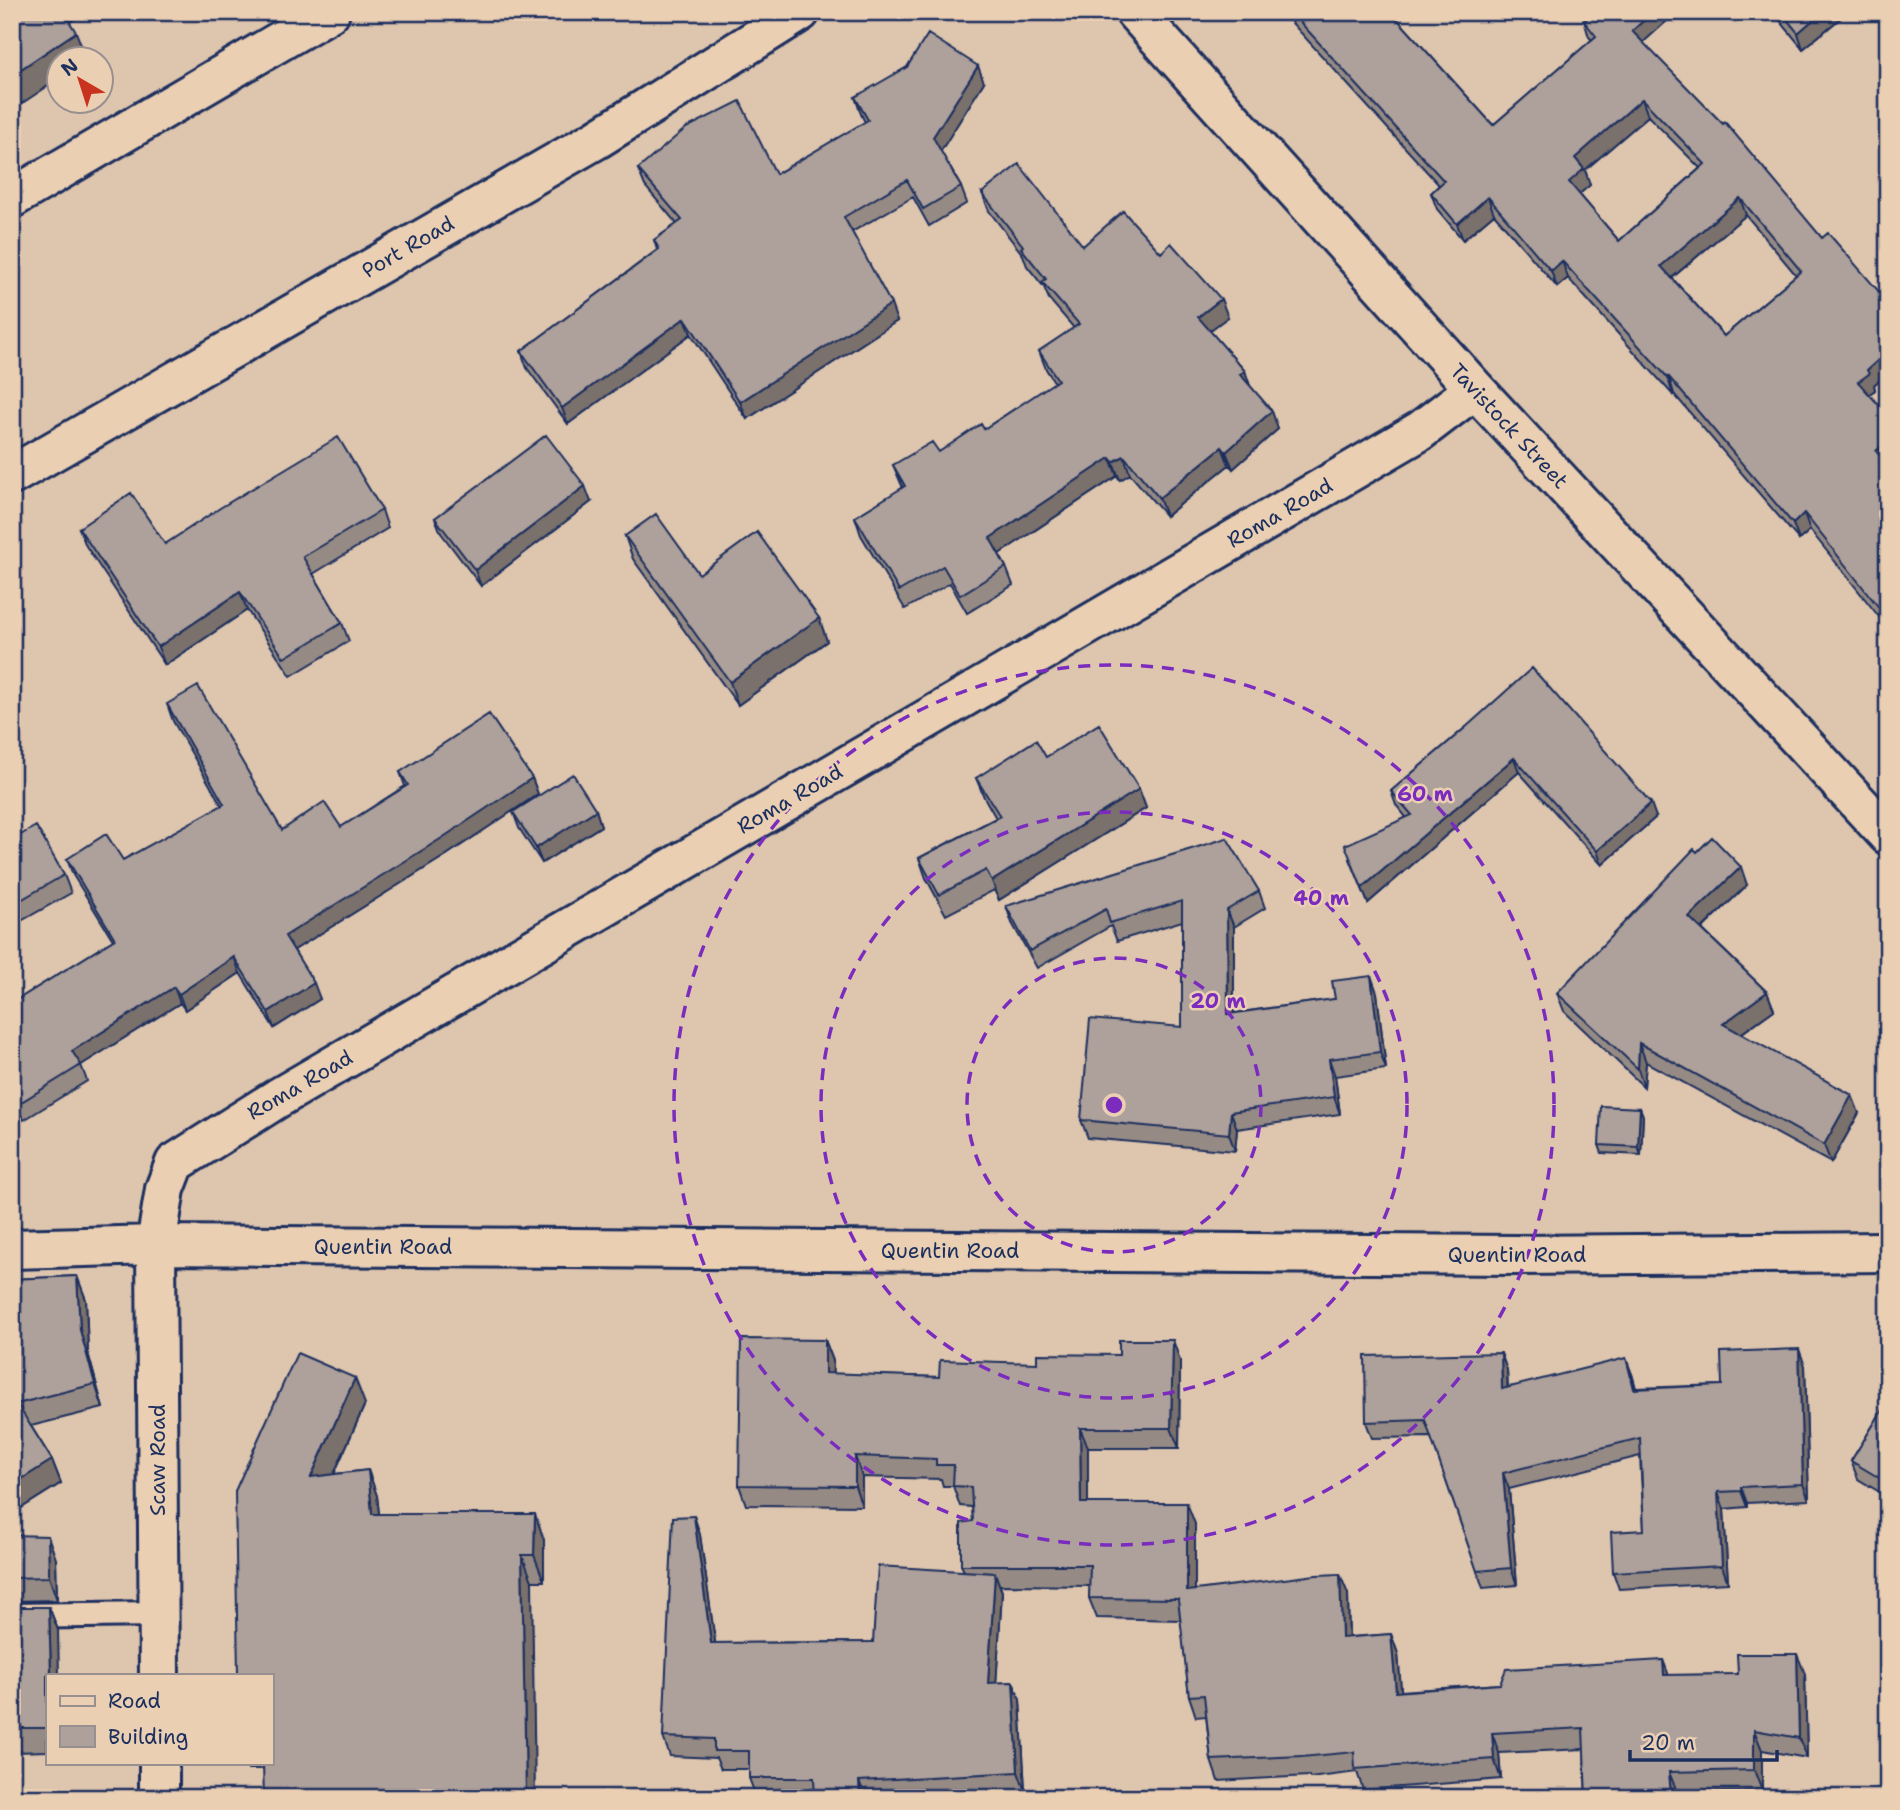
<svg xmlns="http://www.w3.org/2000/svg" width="1900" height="1810" viewBox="0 0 1900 1810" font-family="'Shantell Sans',sans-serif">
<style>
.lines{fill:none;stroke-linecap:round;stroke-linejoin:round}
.service-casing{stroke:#1b2f5e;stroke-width:30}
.minor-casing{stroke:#1b2f5e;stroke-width:44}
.service{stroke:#ebcfb2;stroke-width:24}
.minor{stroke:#ebcfb2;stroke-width:38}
.wall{fill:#968a84;stroke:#1b2f5e;stroke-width:2;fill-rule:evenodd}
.shaded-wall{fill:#7a706c;stroke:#1b2f5e;stroke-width:2}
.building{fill:#aea09a;stroke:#1b2f5e;stroke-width:2;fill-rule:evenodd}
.ring{fill:none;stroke:#7b2cbf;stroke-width:3.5;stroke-dasharray:12 9}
.labels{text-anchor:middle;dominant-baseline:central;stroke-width:5;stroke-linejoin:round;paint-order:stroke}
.street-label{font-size:21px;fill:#1b2f5e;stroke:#ebcfb2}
.centre{fill:#7b2cbf;stroke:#ebcfb2;stroke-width:3.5}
.ring-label{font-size:21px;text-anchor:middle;font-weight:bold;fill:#7b2cbf;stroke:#ebcfb2;stroke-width:5;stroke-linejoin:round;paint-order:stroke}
</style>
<rect width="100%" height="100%" fill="#dec5ad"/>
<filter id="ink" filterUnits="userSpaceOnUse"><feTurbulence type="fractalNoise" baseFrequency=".0143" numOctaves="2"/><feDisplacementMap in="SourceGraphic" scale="14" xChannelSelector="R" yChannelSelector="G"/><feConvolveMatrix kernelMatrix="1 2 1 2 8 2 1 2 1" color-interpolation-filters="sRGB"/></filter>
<g filter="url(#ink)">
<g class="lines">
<g class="service-casing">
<path id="service" d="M12,1616l146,-2"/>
</g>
<g class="minor-casing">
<path id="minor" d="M1135,12l340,377 413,446
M12,198l318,-186
M12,475l585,-336 203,-127
M12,1249l144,-4 1361,10 371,-3
M159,1675l-3,-430 9,-56 10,-26 103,-65 1142,-667 55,-42
M159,1763v35"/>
</g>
<use href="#service" class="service"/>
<use href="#minor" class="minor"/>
</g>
<path class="wall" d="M1282,12h109l102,113 99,-85 -3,-3 -5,-16 59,22 80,81 151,261 1,5 -6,4 17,70 2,2v162l-78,-98 -11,10 -125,-146 -1,1 -105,-117 -11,9 -63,-73 -31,26 -26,-31 -6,-16 8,-8zM1648,116l52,52 -81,73 -40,-47 11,-9 -5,-15zM1746,215l50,60 -72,61 -52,-58z
M1773,12h75l-45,37z
M984,82l-44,69 21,36 6,16 -38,23 -16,-29 -61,35 45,89 -150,98 -56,-85 -123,90 -41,-56 -6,-17 136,-101 -3,-10 23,-16 -32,-38 -7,-17 138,5 89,-52 -4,-8 -6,-17z
M982,193l101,53 78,7 67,64 -19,13 36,41 5,15 28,43 -45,40 -4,-4 -63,51 -36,-42 -10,6 -3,-4 -118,78 7,13 7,18 -46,28 -17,-30 -45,26 -44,-74 -6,-18 48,-29 -10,-23 46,-13 45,-23 71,-46 -9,-14 -7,-18 35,-23 -25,-29 -5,-12 -17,-21 -4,-11 -34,-44z
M591,502l-110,84 -40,-53 -6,-15z
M382,510l6,18 -75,46 29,49 7,18 -58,35 -44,-66 -82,55 -79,-119 -7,-18 86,16z
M625,536l74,38 120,44 8,23 -89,64 -105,-146z
M167,704l115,126 59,-3 64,-41 -5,-14 132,6 6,16 -90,60 -154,96 26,49 -46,29 -34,-55 -55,37 -5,-7 -99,62 6,16 -63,39 -12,-19v-98l101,-63 -40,-65 -6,-16 56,1 99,-54 -49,-85z
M1465,728l191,89 -54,48 -83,-93 -151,131 -18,-44 56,-42 -10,-12 -5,-14z
M1046,757l93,32 7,19 -147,92 -5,-10 -48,25 -20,-37 -7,-20 77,-40 -12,-21 -8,-19z
M596,810l5,16 -59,37 -23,-35 -6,-16z
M12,840l52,35 7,18 -59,33z
M1697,852l50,33 -45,44 65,63 7,18 -33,24 118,79 -28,50 -185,-101 -2,25 -80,-76 -7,-18z
M1259,891l6,17 -31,19v86l101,-14 36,-23 6,17 9,76 -51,7 5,38 -103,15 -2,22 -147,-13 -7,-18 101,-93v-106l-65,20 -6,-15 -74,42 -25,-45 -6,-17z
M1640,1108l3,8 -2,39 -39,-2 -3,-8z
M77,1276l9,24 2,53 15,55 -72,18 21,34 9,23 -49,31v-235z
M825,1340l8,21 -1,13 107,3 98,-14 143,-2 -1,87h-91v55l107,21v66l153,4 1,43 42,-3 7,20 3,37 99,-7 163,-24 5,15 137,-1 2,84 -45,-8v41l-85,1v6h-91l-2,-49 -85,4 2,26 -138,11 -6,-18 -47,6 -1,-2 -91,5 -7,-21 -5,-44 -10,1 -7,-21 -8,-76 -84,-2 -8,-20 1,-12 -90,-1 2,7 -6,91 17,-1 7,18 5,91 -132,7h-78v-2l-59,1 -7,-19v-9h-28l-5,-11 -46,-2 -7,-19 31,-221 6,19 15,108 158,-1 91,-71 -3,-6 12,-44 -1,-14 -12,-1 -7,-20h-10l-2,-7 -79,-2v29l-116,-1 -7,-20z
M1805,1366l4,134 -62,3v4l-23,2 4,74 -109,6 -6,-17 31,-42 -4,-74 -131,33 8,96 -34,3 -52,-151 -59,1 -6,-16 141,-52 1,17 124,-13 4,14 86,-3z
M1888,1401v96l-30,-18 -7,-18z
M365,1404l-31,70 34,-4 9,26 2,18 165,26v41h-12l-269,188h-15l-2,-6h25l-33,-88z
M12,1535l44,24 1,41 -45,1z
M12,1607h37l9,23 -11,45v76l-32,1 2,46h-5z"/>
<path class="shaded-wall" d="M59,12h26l-21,14z
M1653,12h24l-39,35 -6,-16z
M1822,12h26l-45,37 -5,-16z
M76,32l11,28h-27v18l-48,32v-35z
M978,66l6,16 -45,72 -6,-17z
M1642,99l6,17 -63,54 5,15 -15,13 -6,-16 6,-24z
M1488,197l6,17 -31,26 -6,-16z
M1740,198l6,17 -79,67 -6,-16z
M1562,261l6,17 -11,9 -6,-16z
M1221,299l7,18 -24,18 -6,-18z
M891,304l6,17 -150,98 -7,-17z
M685,318l6,16 -123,90 -6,-16z
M1888,351v22l-14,12 1,5 -11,8 -6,-16 9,-12z
M1245,371l6,18 -11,-15z
M1669,377l5,17 -1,1 -5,-17z
M1272,411l6,18 -45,40 -7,-17z
M1888,440v22l-6,5 -6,-16z
M1222,447l7,18 -63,51 -7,-18z
M1124,456l6,18 -10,6 -7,-18z
M1110,458l7,18 -121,80 -6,-18z
M585,486l6,16 -110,84 -6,-16z
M1804,513l6,17 -11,10 -6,-16z
M240,592l7,18 -82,55 -7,-18z
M819,618l8,23 -89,64 -8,-23z
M1514,758l5,14 -151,131 -6,-15z
M532,778l6,16 -90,60 -157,98 -6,-16z
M1139,789l7,19 -147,92 -7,-19z
M1651,803l5,14 -54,48 -5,-14z
M596,810l5,16 -59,37 -6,-15z
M1741,867l6,18 -52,50 -6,-18z
M1227,910l7,17v104l-6,-17z
M234,957l6,16 -55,37 -6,-16z
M1371,976l6,17 9,76 -6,-17z
M314,983l6,16 -46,29 -6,-16z
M174,987l6,16 -102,64 -6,-16z
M1767,992l7,18 -45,32 -6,-18z
M1639,1043l7,19 -2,25 -6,-18z
M1329,1059l6,17 5,38 -6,-17z
M1852,1095l7,18 -28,50 -7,-18z
M1640,1108l3,8 -2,39 -3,-8z
M1231,1112l6,17 -2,22 -6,-17z
M77,1276l9,24 2,53 15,55 -8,-24 -15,-54z
M825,1340l8,21 -1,33 -7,-21z
M1173,1340l7,21 -1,87 -8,-20z
M1799,1349l6,17 4,134 -6,-16z
M1501,1353l6,17 1,35 -6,-16z
M1626,1358l6,16 8,31 -6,-16z
M355,1378l10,26 -44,99 -10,-26z
M1080,1428l8,20v76l-7,-21z
M855,1456l7,21v29l-7,-20z
M52,1460l9,23 -49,31v-29z
M368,1470l9,26 5,44 -10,-26z
M1503,1473l6,16 8,96 -6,-17z
M1741,1487l6,16v4l-6,-16z
M1718,1492l6,17 4,74 -6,-17z
M1187,1503l8,21v88l-8,-21z
M535,1514l9,26v41l-10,-26z
M694,1516l6,19 18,127 -7,-19z
M48,1536l8,23 1,41 -8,-23z
M522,1555l10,26 3,217h-9z
M995,1573l7,19 -7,110 -7,-19z
M1340,1574l8,20 1,64 -7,-20z
M49,1607l9,23 1,45h-8z
M1391,1634l7,20 5,58 -7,-20z
M1797,1654l8,20 2,84 -8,-20z
M1663,1660l8,21 -7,-6z
M1013,1682l7,18 5,91 -7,-19z
M1754,1730l8,20v41l-8,-21z
M1492,1733l7,20 2,26 -7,-20z
M12,1743l3,9 2,46h-5z
M1669,1772l8,20v6h-6v-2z
M859,1781l7,17h-6z"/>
<path class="building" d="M12,12h51l13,20 -64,43z
M1291,12h100l102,113 103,-89 -12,-15 9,-9h60l-21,19 91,93 2,-2 97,116 6,-5 60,69v49l-21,19 2,4 -11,8 30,33v25l-12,11 12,15v153l-84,-106 -11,11 -124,-147 -1,1 -106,-117 -11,10 -63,-74 -31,27 -26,-31 13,-12zM1642,99l63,65 -86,77 -50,-59 15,-13 -9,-11zM1740,198l61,73 -77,65 -63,-70z
M1781,12h41l-24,21z
M928,34l50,32 -45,71 28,50 -38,22 -16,-29 -63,37 47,87 -151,98 -55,-84 -123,90 -41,-57 138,-102 -5,-9 28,-20 -44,-51 48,-41 54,-27 36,73 92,-54 -13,-23 52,-30z
M1019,164l64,82 40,-35 38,42 10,-10 50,56 -23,18 47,54 -5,3 32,37 -46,41 -4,-5 -63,51 -35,-42 -11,6 -3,-4 -120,80 16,29 -46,28 -17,-29 -44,25 -44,-74 50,-31 -12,-21 39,-23 7,10 42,-28 3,5 74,-49 -19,-29 40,-27 -37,-42 4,-3 -25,-31 2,-2 -41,-53z
M546,435l39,51 -110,84 -40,-52z
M338,437l44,73 -79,47 39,66 -58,35 -44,-66 -82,55 -79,-119 52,-35 34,51 55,-36z
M656,514l43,60 58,-42 62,86 -89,64 -105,-146z
M1532,668l119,135 -54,48 -83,-93 -152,130 -17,-43 67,-30 -21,-24 74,-63z
M198,686l84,144 42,-28 17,25 67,-42 -8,-13 89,-58 43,64 -90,60 -157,98 29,47 -46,29 -34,-55 -55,37 -5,-7 -102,64 9,14 -63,39 -6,-10v-91l103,-64 -48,-80 39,-25 17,26 101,-56 -57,-100z
M1099,724l40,65 -147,92 -6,-11 -47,25 -20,-37 81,-42 -24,-38 60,-38 10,17z
M573,774l23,36 -60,38 -23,-36z
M36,826l28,49 -52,30v-65z
M1712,837l29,30 -52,50 78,75 -44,32 129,71 -28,50 -185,-102 -1,26 -81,-76 137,-144 3,3z
M1227,838l32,53 -32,19 1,104 107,-15 -3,-18 39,-5 9,76 -51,7 5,38 -103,15 -2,22 -148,-14 9,-101 92,8v-126l-72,22 -4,-14 -76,42 -24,-45z
M1601,1106l39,2 -2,39 -39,-2z
M77,1276l3,54 15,54 -78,20 35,56 -40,25v-206z
M741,1339l84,1v33l114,4 1,-17 97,3v-9l82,1v-15h54l-2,88h-91l1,75h106v88l129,-16 24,-1 2,64 49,-4 5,58 104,-8 6,-15 157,-9 1,15 74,-1 -1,-20h60l2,84 -45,-8v40l-85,2 2,24 -27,2h-58l-3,-70 -91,5 2,26 -139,10 -1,-17 -52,5v-1l-91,4 -7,-65 -15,1 -11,-97 -89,-1 1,-33h-129v-42l12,-2 -2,-34 -18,-1 1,-21h-18v-6l-81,-3v30l-116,-1z
M1799,1349l4,135 -62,3v4l-23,1 4,74 -109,6 -2,-40 33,-2 -4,-92 -137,35 8,95 -34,3 -52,-151 -59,2 -1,-66 136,-3 1,36 124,-31 8,31 88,-4 -1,-33z
M297,1353l58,25 -44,99 57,-7 4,44h163l-1,41h-12l4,243h-262l-1,-35h8v-88h-33l-3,-184z
M1888,1401v82l-37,-22z
M694,1516l17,127 162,-1 5,-76 117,7 -7,110 25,-1 5,90 -159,9 1,17h-45l-1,-20h-65v-27h-35v-12l-51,-2 10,-220z
M12,1535l36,1 1,41 -37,1z
M12,1607h37l2,68h-4v53h-35z"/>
</g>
<g class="ring">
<circle cx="1114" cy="1105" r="147"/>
<circle cx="1114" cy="1105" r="293"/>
<circle cx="1114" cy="1105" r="440"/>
</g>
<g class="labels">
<g class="street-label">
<text transform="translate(408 247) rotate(-30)">Port Road</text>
<text transform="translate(1509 426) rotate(47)">Tavistock Street</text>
<text transform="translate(1280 513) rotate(-30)">Roma Road</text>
<text transform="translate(790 799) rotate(-30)">Roma Road</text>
<text transform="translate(300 1085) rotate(-30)">Roma Road</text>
<text x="383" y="1247">Quentin Road</text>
<text x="950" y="1251">Quentin Road</text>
<text x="1517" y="1255">Quentin Road</text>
<text transform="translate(158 1460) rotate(-90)">Scaw Road</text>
</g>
</g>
<circle cx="1114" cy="1105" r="10" class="centre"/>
<g class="ring-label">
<text x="1425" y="801">60 m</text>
<text x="1321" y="905">40 m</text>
<text x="1218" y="1008">20 m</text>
</g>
<rect width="1900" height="1810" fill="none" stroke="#ebcfb2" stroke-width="42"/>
<rect x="21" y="21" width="1858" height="1768" fill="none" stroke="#1b2f5e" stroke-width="2.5" filter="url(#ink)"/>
<rect x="46" y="1674" width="228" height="91" fill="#ebcfb2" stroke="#988f90" stroke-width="2"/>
<rect x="60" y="1696" width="35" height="10" fill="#ebcfb2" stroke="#988f90" stroke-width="2"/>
<text x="108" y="1708" font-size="21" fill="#1b2f5e">Road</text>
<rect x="60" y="1726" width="35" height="21" fill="#aea09a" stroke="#988f90" stroke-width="2"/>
<text x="108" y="1744" font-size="21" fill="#1b2f5e">Building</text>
<g transform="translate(80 80) rotate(321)"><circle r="33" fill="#ebcfb2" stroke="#988f90" stroke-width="2"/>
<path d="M0-5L12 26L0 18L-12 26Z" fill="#c8321e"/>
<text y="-10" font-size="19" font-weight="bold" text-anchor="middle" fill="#1b2f5e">N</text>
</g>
<path d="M1630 1750v10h147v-10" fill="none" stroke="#1b2f5e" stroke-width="3.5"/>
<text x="1641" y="1750" font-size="21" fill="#1b2f5e" stroke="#ebcfb2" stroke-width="5" paint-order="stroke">20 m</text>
</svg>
